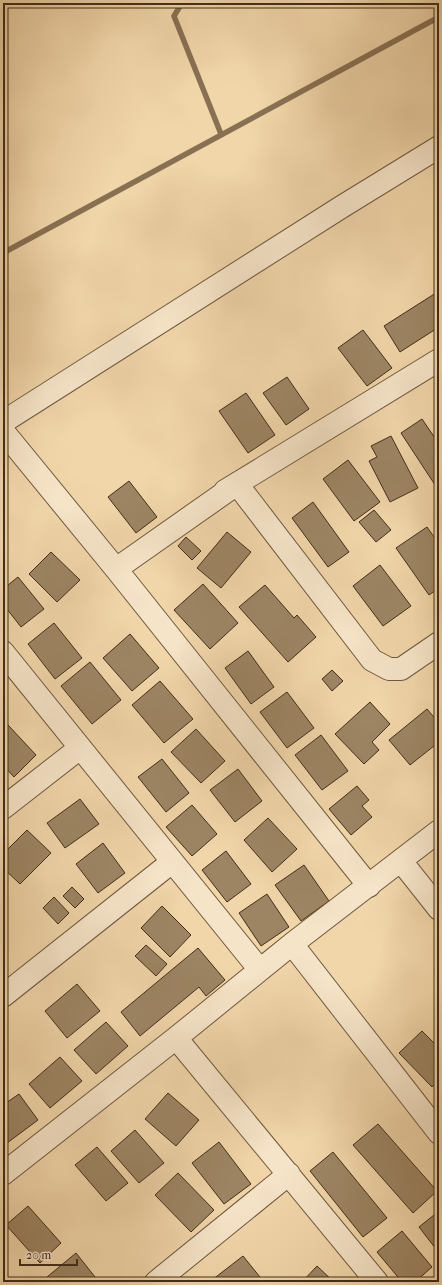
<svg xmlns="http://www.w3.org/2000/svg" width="442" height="1285" viewBox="0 0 442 1285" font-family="'IM FELL French Canon',serif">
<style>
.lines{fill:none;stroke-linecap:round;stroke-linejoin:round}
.stream{stroke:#887153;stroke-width:5.5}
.building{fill:#9d8564;stroke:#422e19}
.minor-casing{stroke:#6e583d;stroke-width:24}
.minor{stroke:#f6e4c8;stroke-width:22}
</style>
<rect width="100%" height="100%" fill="#f1d6aa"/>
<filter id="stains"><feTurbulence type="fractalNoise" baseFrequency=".005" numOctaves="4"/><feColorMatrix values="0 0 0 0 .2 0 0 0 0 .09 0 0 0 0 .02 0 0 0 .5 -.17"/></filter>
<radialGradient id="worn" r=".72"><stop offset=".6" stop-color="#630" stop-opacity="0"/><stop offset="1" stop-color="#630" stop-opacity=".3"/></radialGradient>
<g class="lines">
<path class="stream" d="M182,3l-8,13 47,118
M3,253l436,-236"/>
</g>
<path class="building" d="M439,291v36l-39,25 -16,-26z
M363,330l29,38 -25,18 -29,-38z
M287,377l22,32 -23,16 -23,-32z
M246,393l29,42 -27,18 -29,-42z
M422,419l17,25v47l-38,-58z
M391,436l27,52 -28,14 -21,-41 8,-4 -6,-11z
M348,460l32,42 -26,19 -31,-42z
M129,481l28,36 -21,16 -28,-36z
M313,502l36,50 -21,15 -36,-49z
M374,510l17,20 -15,12 -17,-20z
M427,527l12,17v44l-10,7 -33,-47z
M227,532l24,20 -30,36 -24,-20z
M186,537l15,14 -9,9 -14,-14z
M51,552l29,28 -23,22 -28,-28z
M380,565l31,41 -28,20 -30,-40z
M18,577l26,32 -23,18 -18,-23v-15z
M203,584l35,39 -28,26 -36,-39z
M265,585l29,33 3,-3 19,22 -28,25 -49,-55z
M54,623l28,35 -27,21 -27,-35z
M130,634l29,34 -27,23 -29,-33z
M248,651l26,36 -23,17 -26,-36z
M90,662l31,38 -29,24 -31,-38z
M332,670l11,11 -11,10 -10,-12z
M160,681l33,38 -29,24 -32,-38z
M287,692l27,36 -27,20 -27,-36z
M370,702l20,22 -18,18 7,8 -15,14 -29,-30z
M427,709l12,14v19l-29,23 -21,-25z
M8,725l28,30 -22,22 -11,-12v-35z
M196,729l29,32 -24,22 -30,-31z
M321,735l27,36 -26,19 -27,-35z
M162,759l27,34 -23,19 -28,-35z
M238,769l24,32 -27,21 -25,-32z
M357,786l12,14 -7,6 10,11 -21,18 -22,-26z
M80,799l19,25 -34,24 -18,-25z
M192,805l25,29 -25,22 -26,-29z
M268,818l29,31 -25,23 -28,-32z
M27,830l24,23 -31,31 -17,-16v-14z
M103,843l22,30 -27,20 -22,-29z
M226,851l25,33 -24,18 -25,-32z
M304,865l25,36 -28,20 -26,-36z
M72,887l12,12 -9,9 -12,-12z
M267,894l22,33 -28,19 -22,-33z
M54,897l15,16 -11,11 -15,-16z
M162,906l29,29 -21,22 -29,-29z
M146,945l21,19 -11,12 -21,-20z
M198,948l27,32 -19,16 -7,-9 -59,49 -19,-24z
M77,984l23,27 -33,27 -22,-27z
M106,1022l22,24 -32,28 -22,-24z
M422,1031l17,17v32l-7,7 -33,-34z
M60,1057l22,24 -32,27 -21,-24z
M168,1093l31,27 -23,26 -31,-27z
M19,1094l19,26 -35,26v-41z
M378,1124l59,67 -24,22 -60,-68z
M135,1130l29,33 -25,20 -28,-32z
M219,1142l32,42 -27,20 -32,-41z
M97,1147l31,36 -22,18 -31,-36z
M333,1152l54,66 -24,19 -53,-66z
M178,1173l36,37 -23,22 -36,-37z
M28,1206l33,37 -21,20 -34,-38z
M439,1211v42l-20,-26z
M402,1231l30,36 -17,15h-13l-25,-30z
M76,1253l23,29h-58z
M243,1256l21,26h-50l-2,-2z
M317,1266l17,16h-32z"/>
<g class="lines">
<g class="minor-casing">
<path id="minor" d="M3,422l340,-216 96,-59
M3,431l113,138 253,317
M225,491l214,-131
M116,569l121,-85 135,176 17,9h12l38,-26
M3,652l257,318
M3,808l77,-60
M401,861l38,48
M292,944l147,189
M3,996l169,-134
M176,1038l201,244
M3,1174l173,-136 116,-94 147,-113
M156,1282l133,-108"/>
</g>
<use href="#minor" class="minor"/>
</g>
<rect width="442" height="1285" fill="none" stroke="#f1d6aa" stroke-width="16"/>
<rect x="4" y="4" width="434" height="1277" fill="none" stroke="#422e19" stroke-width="2"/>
<rect x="8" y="8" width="426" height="1269" fill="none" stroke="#422e19"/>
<path d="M20 1259v6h57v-6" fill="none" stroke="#422e19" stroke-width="2"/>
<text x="26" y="1259" font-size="12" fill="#422e19" stroke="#f6e4c8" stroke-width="3" paint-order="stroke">20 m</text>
<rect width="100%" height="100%" filter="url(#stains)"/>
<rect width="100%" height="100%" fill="url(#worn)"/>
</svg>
